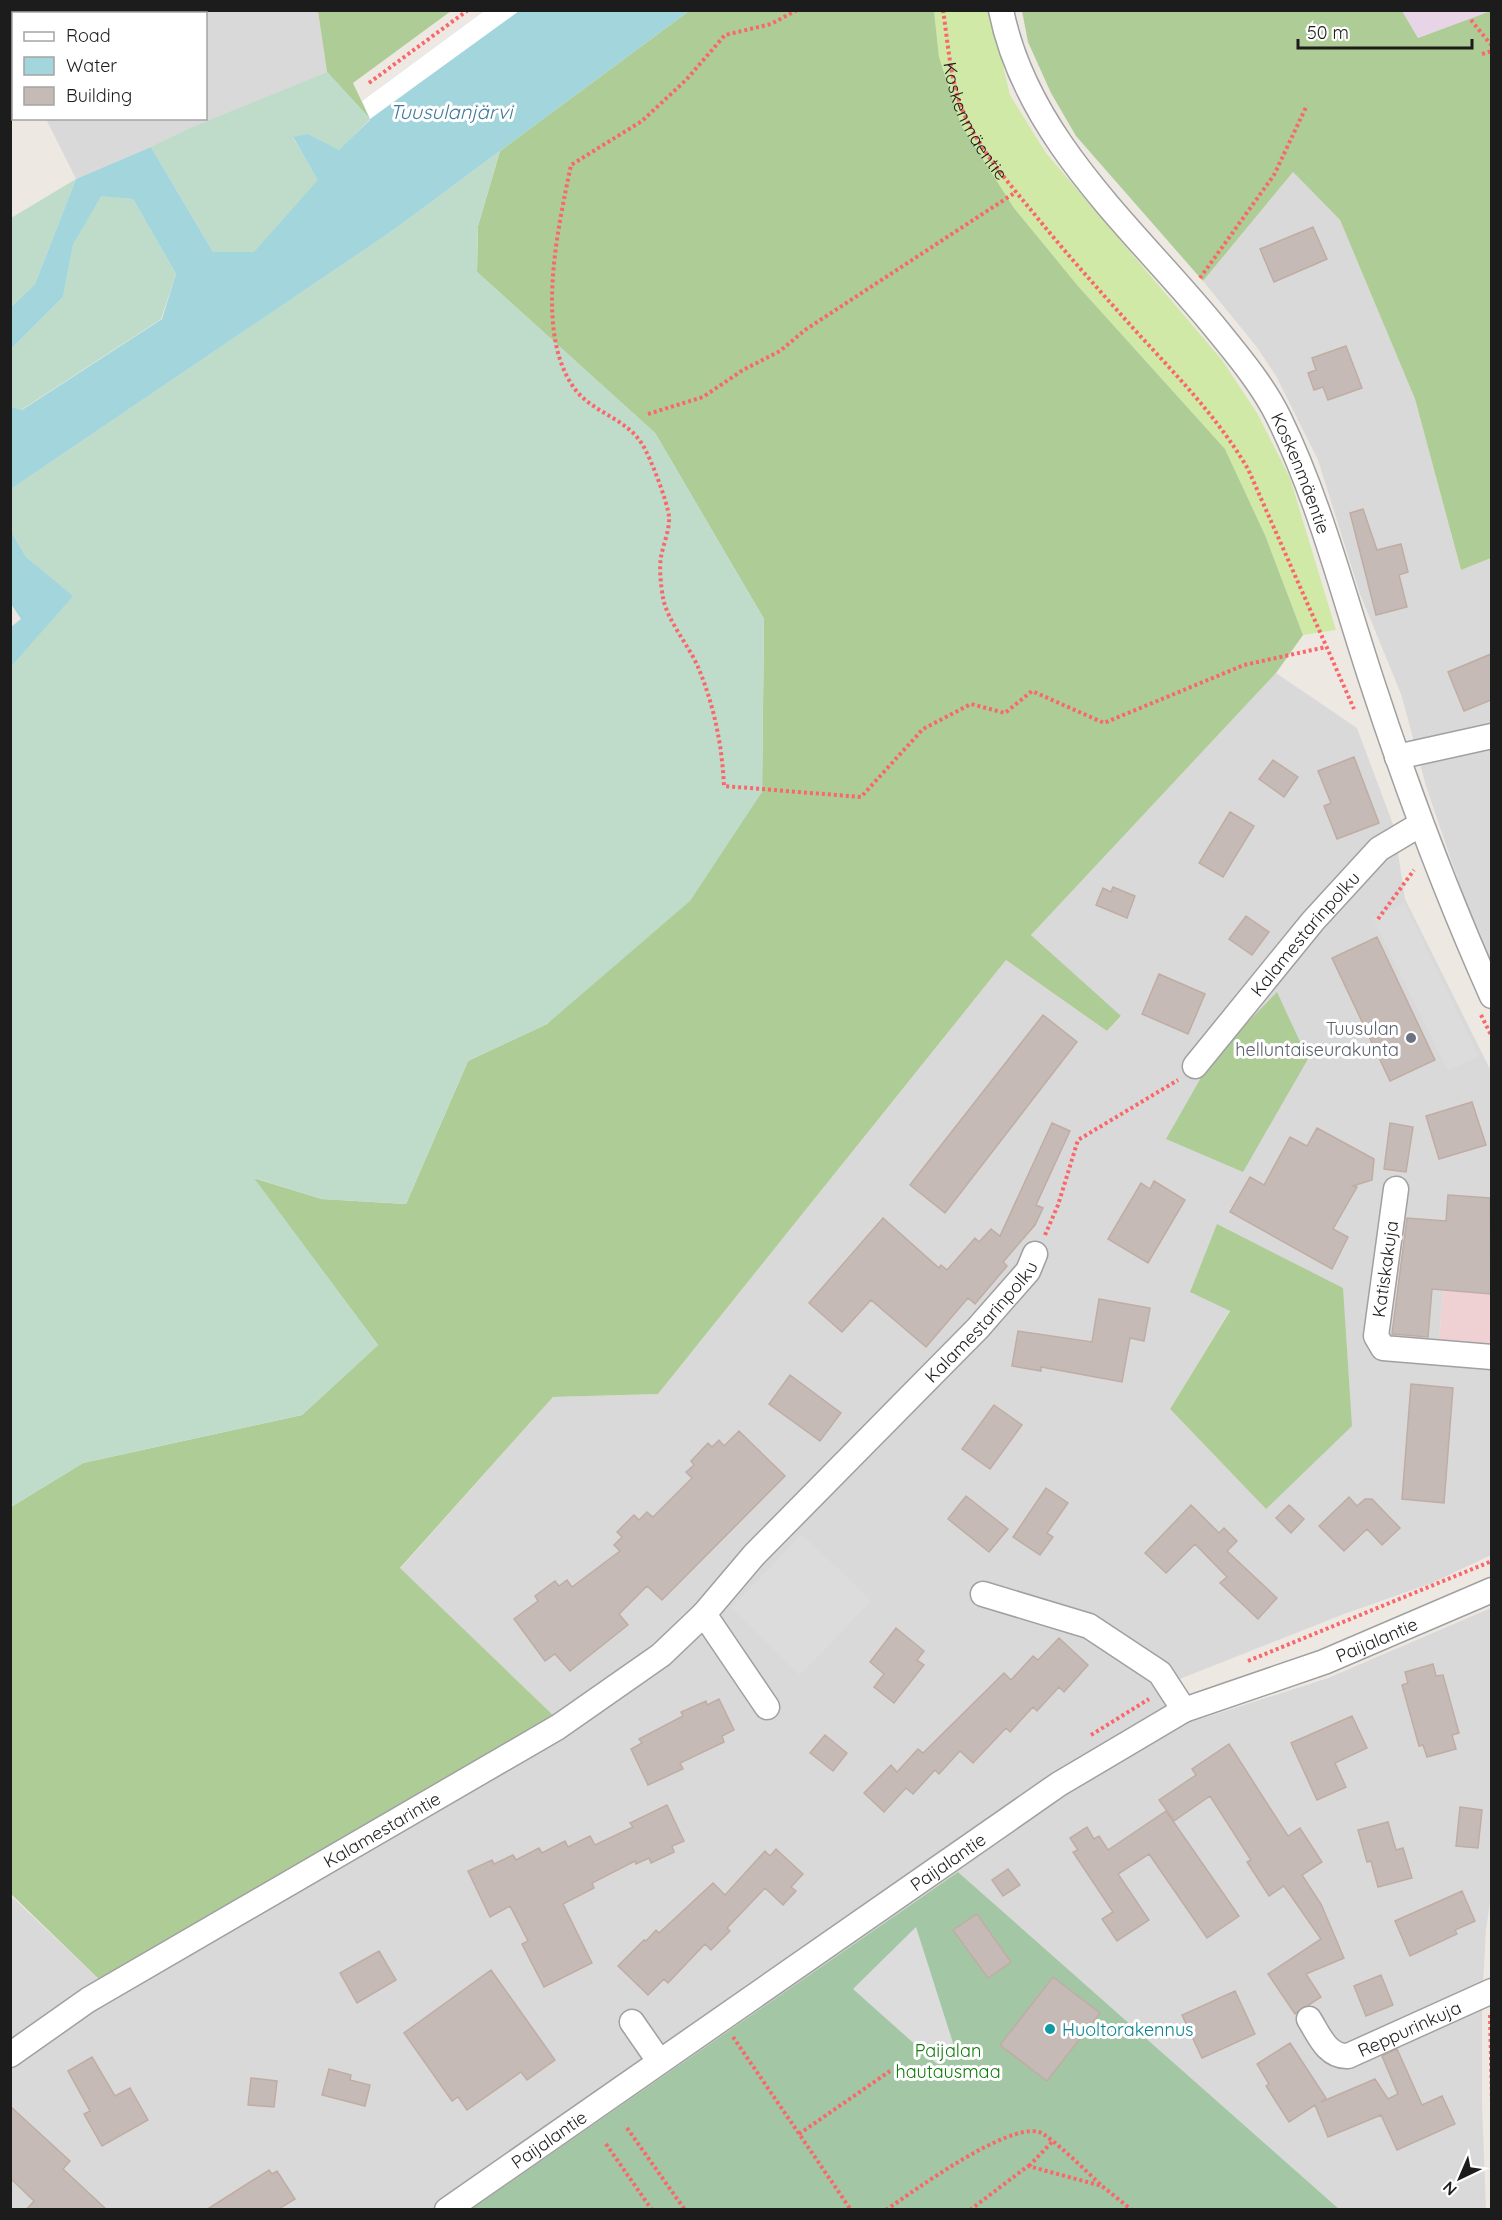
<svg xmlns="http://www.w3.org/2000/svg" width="1502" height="2220" viewBox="0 0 1502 2220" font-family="Quicksand,sans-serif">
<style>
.residential{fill:#dad9d9;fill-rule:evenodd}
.commercial{fill:#efd1d3}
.industrial{fill:#e7d4e6}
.grass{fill:#d0e9a7}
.forest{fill:#aecd96}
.wetland{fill:#bfdccb}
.cemetery{fill:#a3c7a4}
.parking{fill:#dcdcdc}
.water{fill:#a2d6dc}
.pier{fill:#fff}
.building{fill:#c5bab5;stroke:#bfada4;stroke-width:1.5}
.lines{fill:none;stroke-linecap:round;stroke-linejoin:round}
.minor-casing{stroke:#a0a0a0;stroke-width:27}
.path{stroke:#fa676b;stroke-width:4;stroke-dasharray:3 3;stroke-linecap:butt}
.minor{stroke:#fff;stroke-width:24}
.worship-dot{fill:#6b7280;stroke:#fff;stroke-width:2}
.culture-dot{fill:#0f9aa8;stroke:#fff;stroke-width:2}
.labels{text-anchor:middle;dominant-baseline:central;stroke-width:6;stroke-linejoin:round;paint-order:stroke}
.street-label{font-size:18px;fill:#1c1c1c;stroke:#fff}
.worship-label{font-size:18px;fill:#5b616d;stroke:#fff;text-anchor:end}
.culture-label{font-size:18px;fill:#0d838f;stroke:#fff;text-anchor:start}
.park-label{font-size:18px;fill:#107a0b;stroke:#fff}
.water-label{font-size:20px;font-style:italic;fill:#437b9c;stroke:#fff}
</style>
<rect width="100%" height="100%" fill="#eee8e2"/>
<path class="residential" d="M11,11h307l9,61 -251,107 -30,-60 160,-1v-104h-192l-1,39 -2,-6z
M1293,172l47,48 75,179 46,171 30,-12v406l-22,-51 -43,-127 -25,-92 -41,-100 -42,-134 -42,-84 -20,-30 -53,-65z
M1276,673l81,55 37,99 11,72 86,172v184l-45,6 -7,77 52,8v209l-59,28 -88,31 -167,66 14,42 137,-44 163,-70 1,281 -6,41 -4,73v101l4,105h-147l-381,-337 -488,337h-459l-1,-314 96,91 451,-266 -157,-151 153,-172 105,-3 348,-434 101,71 14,-14 -90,-82zM1230,1310l36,199 -96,-100z"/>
<path class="commercial" d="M1491,1255v90l-52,-6 7,-79z"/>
<path class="industrial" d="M1402,11h90l-74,27z"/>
<path class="grass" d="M934,11h56l20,84 36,58 176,207 35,53 33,65 46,152 -33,5 -38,-100 -40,-86 -147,-163 -64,-78 -53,-83 -22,-68z"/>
<path class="forest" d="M318,11h133l-98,72 17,36 -43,-47z
M689,11h245l5,46 22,68 53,83 64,78 147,163 40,86 38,100 -27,38 -245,262 90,81 -14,15 -101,-71 -348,434 -105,3 -153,171 158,152 -452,266 -95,-92v-387l72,-44 219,-48 76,-70 -125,-167 69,21 84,5 62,-143 79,-37 215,-232 2,-173 -109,-186 -178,-161 1,-46 22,-75z
M1022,11h380l16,27 73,-27v547l-30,12 -46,-171 -75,-179 -47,-48 -90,109 -127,-145 -25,-43 -23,-51z
M1277,992l31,67 -65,113 -77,-33 45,-79z
M1217,1224l126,64 9,138 -86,83 -96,-100 60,-98 -40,-19z"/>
<path class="wetland" d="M327,72l43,47 -31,32 -31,-17 -15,4 26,42 -64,72h-42l-62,-105 37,-18z
M500,151l-22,75 -1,46 178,161 109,186 -2,173 -72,109 -143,123 -79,37 -62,143 -84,-5 -68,-21 124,167 -76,70 -219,48 -72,44v-840l61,-71 -46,-39 -15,-26v-42l381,-258z
M76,179l-41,105 -24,23v-89z
M101,195l32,4 43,75 -15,45 -140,91 -10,-3v-58l52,-52 10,-52z"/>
<path class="cemetery" d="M958,1872l381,337 -869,1z"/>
<path class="parking" d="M1404,903l75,153 -31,15 -75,-153z
M802,1534l69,67 -71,74 -69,-67z
M916,1927l38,119 -17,18 -84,-75z"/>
<path class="water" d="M484,11h205l-297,220 -381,258v-82l11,3 140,-91 14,-45 -43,-75 -32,-3 -28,49 -10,52 -52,52v-42l24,-23 41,-105 75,-32 62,105h41l64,-72 -25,-43 15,-3 31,16 31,-30 -8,-19z
M11,531l15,26 47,39 -62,71v-40l10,-8 -10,-15z"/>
<path class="pier" d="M484,11h35l-149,108 -8,-18z"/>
<path class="building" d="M1313,227l14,32 -53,23 -14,-33z
M1346,346l16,42 -34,12 -5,-13 -9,3 -6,-17 8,-3 -4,-12z
M1363,509l14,41 24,-6 7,28 -9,3 8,32 -31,8 -26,-102z
M1491,654v46l-27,11 -16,-39z
M1354,757l25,66 -42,16 -13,-33 7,-3 -13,-32z
M1273,760l25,17 -14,20 -25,-18z
M1230,812l24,14 -31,51 -24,-14z
M1113,887l22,9 -8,22 -31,-13 7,-17 8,4z
M1246,916l23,16 -17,23 -23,-16z
M1377,937l58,123 -45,21 -58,-123z
M1159,974l46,20 -17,40 -46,-20z
M1043,1015l34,27 -132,171 -35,-28z
M1472,1102l14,43 -47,14 -13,-43z
M1052,1123l18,8 -34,74 7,3 -8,17 -32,37 4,4 -32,38 -7,-6 -42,49 -55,-47 -29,32 -33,-29 74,-85 56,50 2,-3 6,5 28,-32 4,4 12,-13 9,7z
M1390,1123l23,4 -7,45 -22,-3z
M1317,1128l57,31 -2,21 -19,6 4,1 -24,42 15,8 -16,32 -102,-57 20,-35 14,8 26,-48 17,9z
M1154,1181l31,19 -37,63 -40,-24 33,-56 9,6z
M1448,1195l42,3 1,96 -59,-5 -4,48 -36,-3 15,-116 39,3z
M1099,1299l51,9 -6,33 -14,-3 -8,44 -81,-15v4l-29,-5 6,-35 74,11z
M790,1375l51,38 -21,28 -51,-37z
M1411,1384l42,4 -9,115 -42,-4z
M994,1405l28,20 -32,44 -28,-20z
M739,1431l46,45 -123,124 -15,-14 -28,28 9,11 -58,46 -15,-17 -10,7 -31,-42 24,-18 -3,-5 20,-15 4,5 8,-6 5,7 48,-36 -6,-6 8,-8 -5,-5 17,-17 5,5 8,-8 6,5 39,-39 -6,-6 8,-7 -3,-4 17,-18 4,4 7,-7 5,6z
M1046,1488l22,15 -21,30 6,4 -13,18 -27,-18z
M966,1496l42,33 -19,23 -41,-33z
M1349,1497l8,9 8,-7h7l28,29 -18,17 -15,-16 -23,22 -25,-25z
M1191,1505l28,28 5,-5 13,13 -10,10 50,47 -19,21 -38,-36 7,-6 -32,-33 -29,29 -21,-20z
M1289,1505l15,14 -13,14 -15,-15z
M896,1628l28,23 -7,9 7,5 -30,38 -20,-16 10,-13 -14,-12z
M1059,1638l29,27 -24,27 -5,-5 -22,24 -4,-4 -23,25 -4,-4 -33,35 -13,-12 -21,23 -4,-4 -22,24 -7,-6 -22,24 -20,-19 27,-28 6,7 21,-23 5,4 81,-80 7,7 22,-24 5,4z
M1433,1664l3,12 7,-1 16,58 -7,2 4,14 -29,8 -4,-12 -4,1 -17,-61 6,-2 -3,-11z
M719,1699l15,31 -12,6 2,6 -44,21 3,6 -35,16 -17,-36 11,-6 -3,-4 44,-23 -2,-4 25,-11 1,4z
M1352,1716l15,32 -32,15 11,24 -29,13 -26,-57z
M825,1735l22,18 -14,18 -23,-18z
M1229,1744l59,92 12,-8 22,34 -20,13 19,29 23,54 -38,16 15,23 -26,17 -27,-40 53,-35 -37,-53 -15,10 -22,-34 4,-2 -41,-64 -36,25 -15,-21 37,-25 -4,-6z
M667,1805l17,36 -12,5 2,6 -23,11 -2,-5 -13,6 -1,-3 -43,22 2,5 -31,16 29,59 -48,24 -22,-43 6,-3 -18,-35 -20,11 -22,-46 24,-11 2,4 19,-9 3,5 23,-12 3,5 23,-12 3,6 22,-11 5,9 38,-18 -3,-4z
M1460,1807l22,3 -4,38 -22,-2z
M1166,1811l73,105 -32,22 -58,-84 -31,20 31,46 -32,21 -15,-22 11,-7 -40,-60 5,-2 -8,-12 17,-11 7,12 5,-3 9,14z
M1388,1822l8,28 7,-2 9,30 -34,9 -7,-26 -4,1 -9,-32z
M776,1849l27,25 -12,13 5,4 -13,14 -18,-17 -38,40 3,3 -19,19 -6,-6 -37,39 -4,-4 -16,16 -30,-29 26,-26 2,1 10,-11 3,3 54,-50 12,12 40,-44 5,5z
M1008,1869l12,16 -17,11 -11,-16z
M1462,1891l13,30 -20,9 2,4 -47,22 -15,-35z
M977,1914l34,48 -23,16 -35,-48z
M379,1951l17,29 -39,23 -17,-30z
M491,1970l64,90 -28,20 -6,-8 -54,38 -9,-13 -6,4 -48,-68z
M1381,1975l12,30 -27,11 -12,-30z
M1053,1977l47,36 -53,68 -47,-36z
M1235,1991l20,43 -53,24 -20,-43z
M1290,2043l36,55 -5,4 54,-23 13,20 10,-5 -16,-38 15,-7 25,56 20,-9 13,28 -58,26 -16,-35 -53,22 -13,-32 -26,17 -23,-36 3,-2 -12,-20z
M92,2057l23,39 15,-8 18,32 -46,26 -18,-32 6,-3 -22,-40z
M329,2069l22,6 -1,5 20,5 -5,21 -43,-11z
M251,2078l26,3 -3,26 -26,-2z
M10,2106l60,55 -7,8 44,41h-81l8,-9 -24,-23z
M269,2170l3,4 5,-3 18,28 -18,11h-71z"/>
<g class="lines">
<g class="minor-casing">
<g id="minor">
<path id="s2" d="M1001,10c26,131 137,222 217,321 22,27 46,56 61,87 41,84 64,176 93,264 35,107 74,211 120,314"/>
<path d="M1397,757l95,-21"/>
<path id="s3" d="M1195,1066l118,-145 66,-72 42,-25"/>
<path d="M1396,1189l-20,147 7,12 109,9"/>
<path d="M983,1594l106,32 71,47 24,37"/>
<path d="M704,1614l63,93"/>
<path id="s4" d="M1309,2019c10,16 18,38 39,37l144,-65"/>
<path d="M632,2022l27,39"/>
<path id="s5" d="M10,2055l78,-55 470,-273 103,-72 43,-41 50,-59 224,-227 50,-57 7,-17"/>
<path id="s6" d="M447,2210l612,-426 125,-74 140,-48 168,-72"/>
</g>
</g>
<g class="path">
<path d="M797,10l-26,14 -46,11 -39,45 -44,41 -71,44c-13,63 -39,176 8,229 19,20 48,26 63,50 8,12 26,59 27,73 1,12 -6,28 -8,40 -2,12 0,29 2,41 5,24 25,46 35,69 16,38 24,78 26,119l137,11 62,-68 48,-25 34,9 27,-22 72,32 140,-58 82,-18"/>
<path id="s1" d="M943,10c5,33 7,68 19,99 15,37 44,71 69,101 33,41 67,79 102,118 41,45 84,88 115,141l106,240"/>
<path d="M1471,20l21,26"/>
<path d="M1482,54l10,-3"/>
<path d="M369,83l99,-73"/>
<path d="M1200,278l74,-103 33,-70"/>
<path d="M648,414l55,-17 40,-27 37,-19 25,-21 211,-138"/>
<path d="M1378,919l36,-49"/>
<path d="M1481,1015l11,22"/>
<path d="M1045,1235l13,-30 20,-65 100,-60"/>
<path d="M1248,1661l244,-100"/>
<path d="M1091,1735l58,-36"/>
<path d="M1490,2015l2,88"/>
<path d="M733,2037l118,173"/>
<path d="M627,2128l58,82"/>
<path d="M799,2134l91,-63"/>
<path d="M606,2144l46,66"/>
<path d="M1029,2166l23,-24"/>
<path d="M886,2210c29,-20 121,-87 153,-78 12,4 51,43 63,54"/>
<path d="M970,2210l58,-44 74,20 30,24"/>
</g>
<use href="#minor" class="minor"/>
</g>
<circle class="worship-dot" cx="1411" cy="1038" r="6"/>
<circle class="culture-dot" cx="1050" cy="2029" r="6"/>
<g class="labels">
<g class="street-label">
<text stroke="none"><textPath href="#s1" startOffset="117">Koskenmäentie</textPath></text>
<text stroke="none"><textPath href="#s2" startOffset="558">Koskenmäentie</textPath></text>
<text stroke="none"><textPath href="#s3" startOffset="172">Kalamestarinpolku</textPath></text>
<text transform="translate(1385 1269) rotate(-82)">Katiskakuja</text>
<text stroke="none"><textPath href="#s5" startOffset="1227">Kalamestarinpolku</textPath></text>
<text stroke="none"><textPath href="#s6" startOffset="1096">Paijalantie</textPath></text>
<text stroke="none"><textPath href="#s5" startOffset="435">Kalamestarintie</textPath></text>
<text stroke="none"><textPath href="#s6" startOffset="610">Paijalantie</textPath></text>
<text stroke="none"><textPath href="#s4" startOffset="124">Reppurinkuja</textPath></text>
<text stroke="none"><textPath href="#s6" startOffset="124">Paijalantie</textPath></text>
</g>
<g class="worship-label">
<text x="1399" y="1028">Tuusulan<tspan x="1399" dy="21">helluntaiseurakunta</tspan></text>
</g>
<g class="culture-label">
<text x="1062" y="2029">Huoltorakennus</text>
</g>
<g class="park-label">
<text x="948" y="2050">Paijalan<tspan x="948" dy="21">hautausmaa</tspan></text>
</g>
<g class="water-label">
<text x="451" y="111">Tuusulanjärvi</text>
</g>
</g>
<rect width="1502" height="2220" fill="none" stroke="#1c1c1c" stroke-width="24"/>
<rect x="12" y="12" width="195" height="108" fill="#ffffff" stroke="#a4a4a4" stroke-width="1.5"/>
<rect x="24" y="32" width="30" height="9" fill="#ffffff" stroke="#a4a4a4" stroke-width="1.5"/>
<text x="66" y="42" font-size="18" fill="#1c1c1c">Road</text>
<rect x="24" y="57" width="30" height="18" fill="#a2d6dc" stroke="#a4a4a4" stroke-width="1.5"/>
<text x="66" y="72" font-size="18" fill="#1c1c1c">Water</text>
<rect x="24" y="87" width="30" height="18" fill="#c5bab5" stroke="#a4a4a4" stroke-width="1.5"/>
<text x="66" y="102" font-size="18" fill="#1c1c1c">Building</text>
<g transform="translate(1460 2178) rotate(224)" stroke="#ffffff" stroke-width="4.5" paint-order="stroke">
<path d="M0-4.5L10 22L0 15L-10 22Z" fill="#1c1c1c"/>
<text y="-9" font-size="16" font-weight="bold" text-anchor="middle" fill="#1c1c1c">N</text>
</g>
<path d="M1298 39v9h174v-9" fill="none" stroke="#1c1c1c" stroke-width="3"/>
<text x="1307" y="39" font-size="18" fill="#1c1c1c" stroke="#ffffff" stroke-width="4.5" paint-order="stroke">50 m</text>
</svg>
